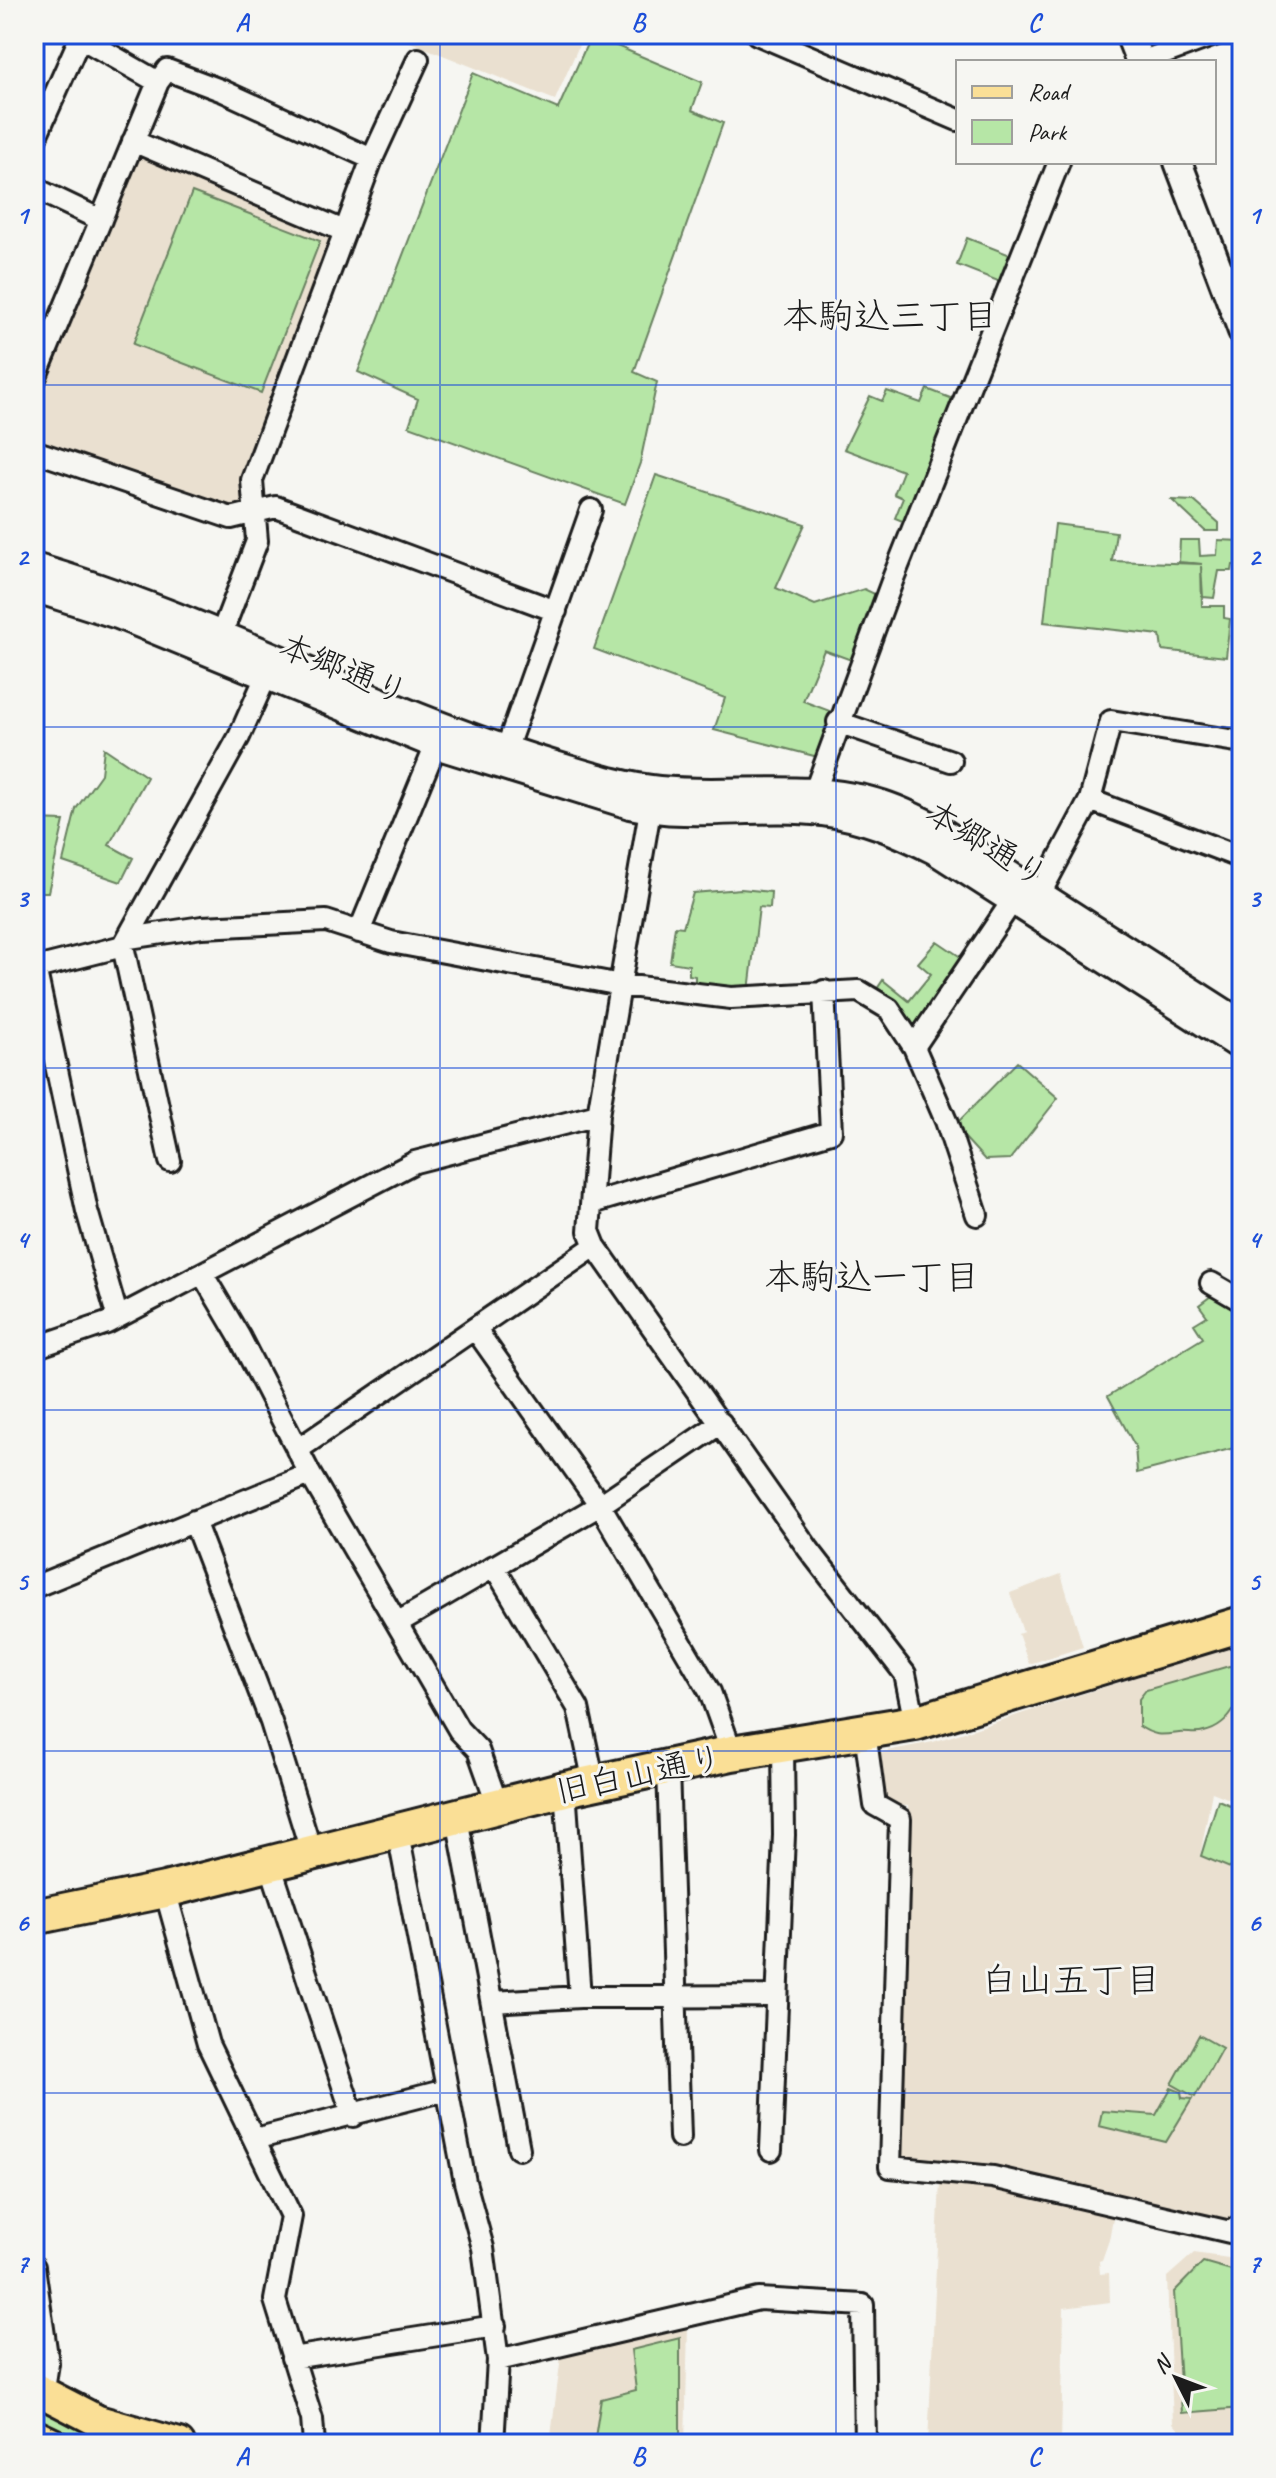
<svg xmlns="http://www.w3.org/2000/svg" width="1276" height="2478" viewBox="0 0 1276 2478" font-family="Caveat,'Klee One',sans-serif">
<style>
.built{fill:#eae0d0}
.green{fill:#b6e6a6;stroke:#698161;stroke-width:2}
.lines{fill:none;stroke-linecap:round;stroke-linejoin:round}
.street-casing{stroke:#1c1c1c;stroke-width:26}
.secondary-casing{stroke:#1c1c1c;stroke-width:32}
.primary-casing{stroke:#1c1c1c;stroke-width:36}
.highway-casing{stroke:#1c1c1c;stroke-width:40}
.street{stroke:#f6f6f2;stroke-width:20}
.secondary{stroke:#f6f6f2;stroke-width:26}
.primary{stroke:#fadf96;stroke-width:30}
.highway{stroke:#fadf96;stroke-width:34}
.grid{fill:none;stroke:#1d4ed8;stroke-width:2;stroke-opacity:0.55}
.labels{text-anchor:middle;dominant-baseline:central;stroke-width:6;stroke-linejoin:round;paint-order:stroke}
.street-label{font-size:34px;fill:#1c1c1c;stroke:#f6f6f2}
.neighbourhood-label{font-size:36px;fill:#1c1c1c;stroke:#f6f6f2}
.neatline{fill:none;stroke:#1d4ed8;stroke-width:3}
.grid-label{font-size:26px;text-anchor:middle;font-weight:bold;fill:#1d4ed8}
</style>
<rect width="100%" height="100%" fill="#f6f6f2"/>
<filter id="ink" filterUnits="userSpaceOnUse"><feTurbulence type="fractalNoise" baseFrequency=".0125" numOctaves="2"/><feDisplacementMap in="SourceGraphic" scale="16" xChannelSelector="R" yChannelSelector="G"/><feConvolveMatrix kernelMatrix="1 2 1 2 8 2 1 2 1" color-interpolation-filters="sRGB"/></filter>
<g filter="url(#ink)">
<path class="built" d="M390,34h194l-29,66z
M136,149l200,86 -89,274 -19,2 -194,-68v-45z
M1061,1574l22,73 -54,17 -11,-30 5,-2 -13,-39z
M1242,1643v161l-30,-12 -12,64 42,18v330l-10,16 -237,-52 -90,-8 -6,-6 8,-200 1,-148 -15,-1 -8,-6 -9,-46 57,-11z
M940,2180l51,5 123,27 -5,28 -7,20 -3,1 1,13 9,-1 1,29 -46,6 -3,136h-133z
M1194,2253l48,7v184h-61l-1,-13 -7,-8 -6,-146z
M688,2326l-3,118h-135l11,-88z"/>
<path class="green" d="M591,35l111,47 -10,28 31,13 -89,249 23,10 -17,81 -15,41 -216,-78 9,-27 -60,-27 115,-299 85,36z
M192,192l128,49 -59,152 -128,-49z
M967,238l46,18 -10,27 -46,-18z
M927,389l34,13 -49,123 -17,-7 8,-20 -9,-4 9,-23 -59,-22 26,-53 12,5 5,-10 34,12z
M656,475l149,49 -29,64 39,17 49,-16 15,7 -25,65 -30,-11 -21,51 32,12 -17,44 -104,-27 11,-32 -131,-49z
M1172,500l22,1 25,22v8h-14z
M1055,524l61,8 -4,29 90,3 -23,-2 1,-22h19l1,16 17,-1 1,-15 24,1v24h-9l-1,6h-13l-5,27 -11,-1 -2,-31 1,40h22v12l6,1 -4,38 -64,-7 -2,-15 -116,-13z
M104,748l43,29 -38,68 24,13 -12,24 -58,-20 13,-53 25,-35z
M34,820l30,1 -16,71h-14z
M741,889l30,3 -1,16 -11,-1 -10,84 -54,-2v-13l-6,-1v-10l-19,-3 5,-36 8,1 10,-34z
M937,941l31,21 -53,79 -40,-49 8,-12 26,21 22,-27 -13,-11z
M1017,1062l41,36 -48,61 -25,1 -31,-34z
M1211,1296l31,19 -12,24 12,9v98l-105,27 -2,-27 -27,-50 95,-58 -9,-14 13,-8 -8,-11z
M1229,1666l11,2c7,27 -9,58 -36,64 -8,3 -16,0 -25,1 -17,2 -24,4 -40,-7v-27l7,-9z
M1218,1800l24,10v63l-41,-17z
M1199,2035l23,13 -27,49 -23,-13z
M1171,2088l10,4 1,6 10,1 -26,43 -67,-16 3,-15 54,4z
M1203,2262l39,11v135l-60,5 -8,-121z
M680,2338v101l-86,5 7,-45 35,-9 -5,-40z
M34,2400l104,44h-45l-59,-26z"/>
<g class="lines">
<g class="street-casing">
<path id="street" d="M74,34l84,48
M757,34l201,86
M1141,62l76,-28
M34,141l46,-103
M133,141l211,90
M34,188l67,32
M34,381l124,-299 9,-12 56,21 149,68
M34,451l197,67 45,-11 280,104
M221,635l36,-94 -5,-61 120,-321 46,-100
M838,722l113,39
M506,750l85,-240
M815,791l79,-215 165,-414
M656,796l-6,14 -52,305 -9,116 6,15 214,304 96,124 10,49
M1090,800l152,58
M1034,905l56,-105 21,-79 131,21
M359,932l77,-187
M129,938l73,-11 124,-6 65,21 230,43 110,13 128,-7 30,18 25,38 32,74 31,94
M123,946l47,215
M34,962l53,249 30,104
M36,968l87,-22 116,-209 32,-72
M914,1047l99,-147
M592,1203l239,-71 -7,-141
M203,1275l36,61 71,138 149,256 19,20 20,56
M1211,1283l31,18
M476,1330l124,175 110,187 22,61
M34,1348l73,-25 308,-161 183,-47
M297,1450l298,-204
M194,1521l77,201 41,132
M494,1566l84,142 16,75
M34,1587l276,-113
M397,1623l203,-118 121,-82
M865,1732l10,73 25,14 -10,348 103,10 237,55 12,-8
M668,1768l12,369
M565,1789l15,208
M457,1818l62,331
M398,1833l67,349 18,66 15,112
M270,1864l83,252
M165,1890l43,154 83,172 -16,84 37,119 2,25
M492,2002l88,-5 197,-1
M255,2139l191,-49
M771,2150l13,-315 -1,-88
M34,2267l14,96 -5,32
M292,2358l203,-32
M493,2444l5,-84 261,-61 104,6 2,139"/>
</g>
<g class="secondary-casing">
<path id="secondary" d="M1129,34l11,28
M1178,162l64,169
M34,567c182,53 348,148 531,201 30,9 62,19 94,22 72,7 145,-8 216,12 22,6 41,16 61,26l306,196
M34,588l84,27 318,130 194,60c64,14 129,-1 193,7 41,5 75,20 111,38l308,197"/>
</g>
<g class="primary-casing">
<path id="primary" d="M34,2388l64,33 81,23
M34,2435l19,9"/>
</g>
<g class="highway-casing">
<path id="highway" d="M34,1917l131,-27 400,-101 167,-36 183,-30 327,-99"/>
</g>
<use href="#street" class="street"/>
<use href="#secondary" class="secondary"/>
<use href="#primary" class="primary"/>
<use href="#highway" class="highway"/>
</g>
</g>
<path class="grid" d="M440,34v2410M836,34v2410M34,385h1208M34,727h1208M34,1068h1208M34,1410h1208M34,1751h1208M34,2093h1208"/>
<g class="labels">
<g class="street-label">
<text transform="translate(344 669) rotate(22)">本郷通り</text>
<text transform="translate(987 844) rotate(31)">本郷通り</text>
<text transform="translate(639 1774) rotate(-12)">旧白山通り</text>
</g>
<g class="neighbourhood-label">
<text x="890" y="316">本駒込三丁目</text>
<text x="872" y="1277">本駒込一丁目</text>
<text x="1071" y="1980">白山五丁目</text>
</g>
</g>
<rect width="1276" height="2478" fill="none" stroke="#f6f6f2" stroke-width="88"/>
<rect x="956" y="60" width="260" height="104" fill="#f6f6f2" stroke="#9f9f9c" stroke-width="2"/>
<rect x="972" y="86" width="40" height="12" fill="#fadf96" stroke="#9f9f9c" stroke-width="2"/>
<text x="1028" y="100" font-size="24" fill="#1c1c1c">Road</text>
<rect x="972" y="120" width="40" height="24" fill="#b6e6a6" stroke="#9f9f9c" stroke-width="2"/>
<text x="1028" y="140" font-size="24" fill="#1c1c1c">Park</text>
<g transform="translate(1176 2378) rotate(312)" stroke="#f6f6f2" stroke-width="6" paint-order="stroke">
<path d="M0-6L14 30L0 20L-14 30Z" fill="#1c1c1c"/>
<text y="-12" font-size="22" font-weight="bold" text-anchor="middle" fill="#1c1c1c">N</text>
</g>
<rect x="44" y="44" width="1188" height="2390" class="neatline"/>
<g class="grid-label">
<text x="242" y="31">A</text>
<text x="638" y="31">B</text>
<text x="1034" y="31">C</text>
<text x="22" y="224">1</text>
<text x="1254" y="224">1</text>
<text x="22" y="565">2</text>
<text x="1254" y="565">2</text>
<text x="22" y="907">3</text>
<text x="1254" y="907">3</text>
<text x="22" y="1248">4</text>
<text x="1254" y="1248">4</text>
<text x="22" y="1590">5</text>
<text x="1254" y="1590">5</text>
<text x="22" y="1931">6</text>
<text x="1254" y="1931">6</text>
<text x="22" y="2272">7</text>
<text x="1254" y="2272">7</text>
<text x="242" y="2465">A</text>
<text x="638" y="2465">B</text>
<text x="1034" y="2465">C</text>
</g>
</svg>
